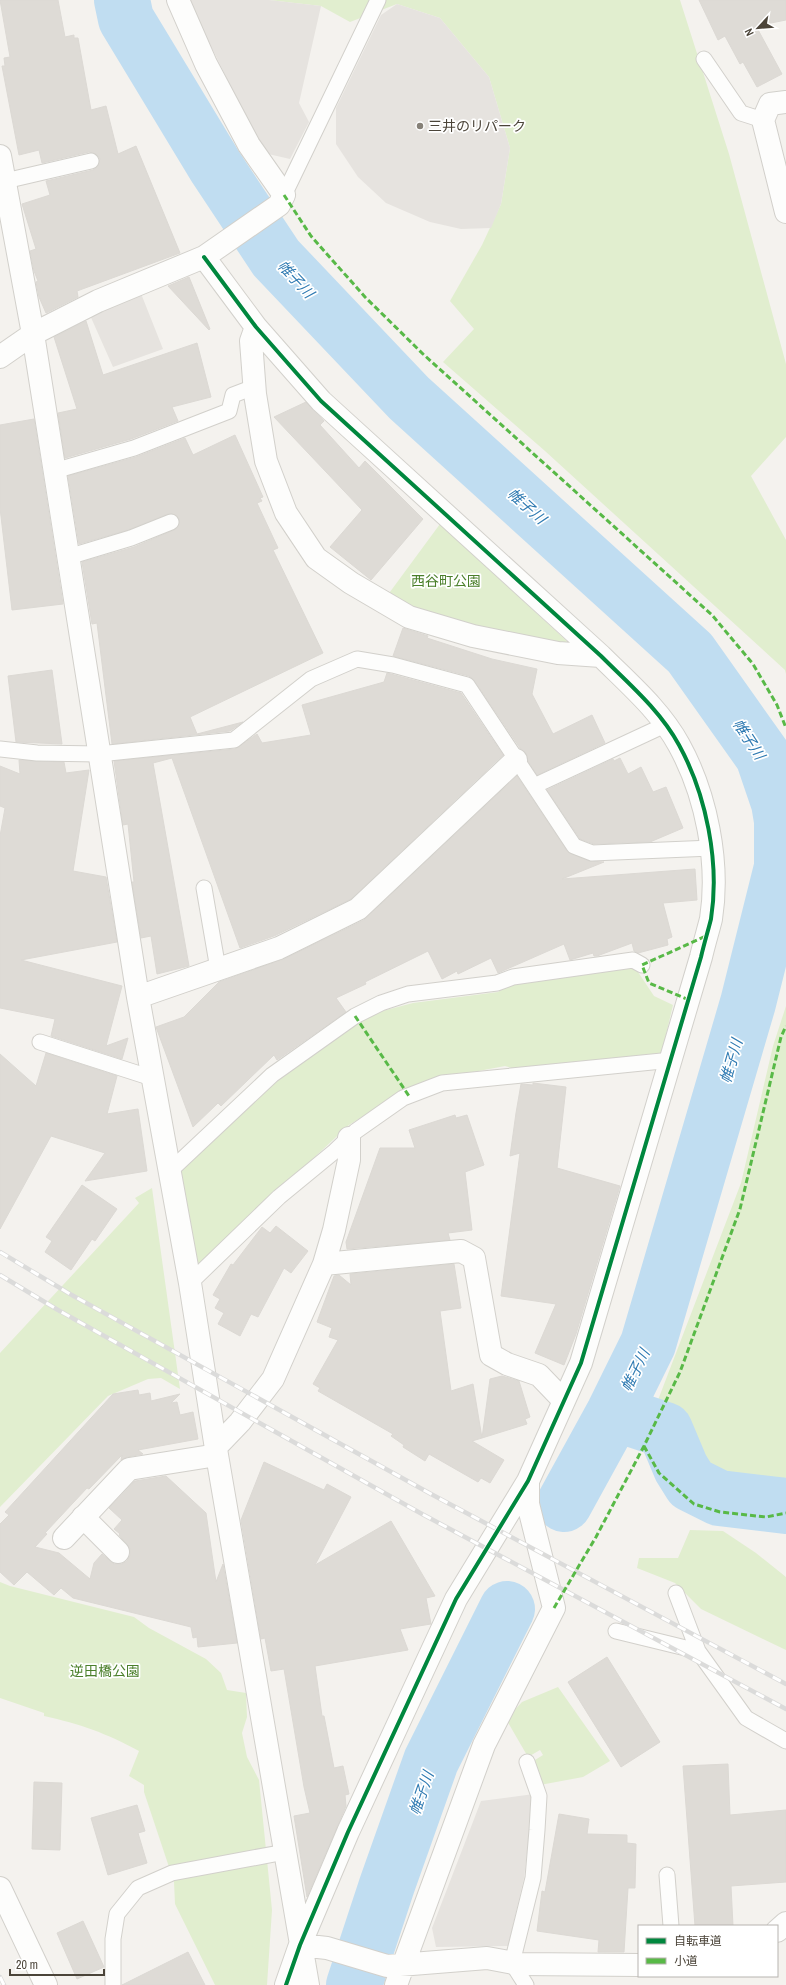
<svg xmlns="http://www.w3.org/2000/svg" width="786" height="1985" viewBox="0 0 786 1985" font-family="'Archivo Narrow','Noto Sans JP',sans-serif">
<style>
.green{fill:#e1eecf}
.parking{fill:#e6e3df}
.water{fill:#c0ddf1}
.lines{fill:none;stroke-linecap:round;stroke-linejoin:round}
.river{stroke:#c0ddf1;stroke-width:56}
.building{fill:#dedbd6;stroke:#dcd9d4}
.lane-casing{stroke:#d2d0cb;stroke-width:17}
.street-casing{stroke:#d2d0cb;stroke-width:24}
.lane{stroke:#fdfdfc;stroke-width:15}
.street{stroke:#fdfdfc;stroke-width:22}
.rail-casing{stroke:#dbdbda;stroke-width:4.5}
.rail{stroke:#fff;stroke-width:3;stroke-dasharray:9;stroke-linecap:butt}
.quiet{stroke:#58b947;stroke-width:3;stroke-dasharray:6 3;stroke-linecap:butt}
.cycleway-casing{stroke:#fff;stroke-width:6}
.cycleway{stroke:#00873e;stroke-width:4}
.poi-dot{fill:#868178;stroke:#fff;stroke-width:1.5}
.labels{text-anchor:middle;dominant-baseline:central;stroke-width:3.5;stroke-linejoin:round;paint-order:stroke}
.poi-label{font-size:14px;fill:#4b4439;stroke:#fff;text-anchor:start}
.park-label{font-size:14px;fill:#4a7f2a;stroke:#fff}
.water-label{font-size:15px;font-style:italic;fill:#2e7ab2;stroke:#fff}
</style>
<rect width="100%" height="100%" fill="#f4f2ee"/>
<path class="green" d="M269,0h411l49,154 57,210v73l-35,39 35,64v134l-1,-4 -240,-219 -102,-89 31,-33 -24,-28 32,-56 19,-41 9,-56 -21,-71 -49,-59 -43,-14 -47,18 -29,-16z
M440,524l131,121 -25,-2 -129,-30 -30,-17z
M626,967l10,2 18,27 19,9 -12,51 -143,14 -13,-4 -74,14 -36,16 -46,29 -155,145 -15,-104 98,-85 94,-67 42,-11 85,-11 9,-7z
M786,1006v507l-68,-9 -30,-11 -24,-25 -10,-21 -4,-26 91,-238 32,-137z
M152,1188l28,201 -19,-11 -13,1 -40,17 -108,111v-154l139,-150 -4,-5z
M690,1530l33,1 33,22 30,24v73l-85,-41 -26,-26 -38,-15 2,-10h39z
M0,1582l10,4 124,31 15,11 57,31 15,14 6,17 19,3 1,24 -5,16 5,24 12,23 13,130 -5,75h-52l-40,-81 -1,-22 -30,-90v-7l-15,-9 10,-25c-33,-18 -59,-27 -95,-35v-3l-44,-15z
M558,1687l52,74 -27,16 -43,8 -5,-25 8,-5 -3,-5 -12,7 -22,-38 16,-17z"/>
<path class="parking" d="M188,0h81l52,6 -22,97 10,19 -19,37 -26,-6z
M397,4l43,14 49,59 21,71 -9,56 -10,24 -30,1 -31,-7 -44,-19 -28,-26 -22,-33v-36l45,-93z
M140,291l23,58 -50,18 -24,-54z
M534,1794l-10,84 -16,68 -72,1 -4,-19 49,-127z"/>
<path class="water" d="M387,1885l-26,100h-13z"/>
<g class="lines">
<path class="river" d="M122,0l4,19 89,147 61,92 133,140 281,255 73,103 16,47 3,18v46l-34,136 -100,341 -34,69 -50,91
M614,1413l51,17 16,38 10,16 28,14 67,8
M354,1985l33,-100 44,-124 76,-152"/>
</g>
<path class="building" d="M0,0h58l7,37 9,-2v3h4l13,72 15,-4 12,48 18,-8 44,107 -103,38 1,6 -32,16 -7,-16 -3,-15 2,-1 -4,-10 -4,-20 6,-2 -14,-45 28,-9 -4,-14 47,-11 4,-3 3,-8 -3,-4 -8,-3 -47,11 -3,-13 -20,5 -17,-89h3l-1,-8 6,-1z
M699,0h87v20l-30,6 26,48 -25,13 -14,-25 -3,2 -15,-28 -7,4z
M189,277l21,52 -1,1 -41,-44z
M86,321l17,54 94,-32 14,54 -39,10 6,14 -47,18 -66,19 -7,-45 19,-4 -23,-72z
M306,402l18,19 -4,4 39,43 6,-7 58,58 -52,61 -41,-33 32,-37 -88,-93z
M34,419l29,185 -51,6 -12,-102v-83z
M235,435l28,62 -3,1 2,3 -5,2 21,45 -5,2 50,103 -133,64 7,17 46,-12 -13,9 -118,13 -15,-121 -5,1 -10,-62 52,-15 40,-17 4,-3 1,-8 -3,-4 -8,-1 -40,16 -49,14 -11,-68 68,-19 49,-19 8,17z
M403,628l25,8 -1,2 65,21 45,10 -5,25 21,40 39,-19 13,28 -68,32 -9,-14 -3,-9 -5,-4 -46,-68 -5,-4 -76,-20z
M52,670l10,74 -46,-2 -8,-66z
M387,673l74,20 42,62 -152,144 -77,37 -34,12 -68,-190 -19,5 36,203 -32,8 -6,-38 -10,2 -9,-56h2l-6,-58 -5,1 -9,-64 121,-12 22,-15 5,9 49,-8 -9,-30 82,-23z
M620,758l8,16 13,-7 12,25 13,-5 17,41 -33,14 -56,2 -14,-5 -33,-49 66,-31 1,2z
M19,760l45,2 2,11 23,-3 -16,101 33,6 11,65 -96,18 101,26 -16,60 22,-8 -6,21 -71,-23 4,-17 -55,-11v-172l5,-28 -5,-2v-40l20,8z
M517,776l50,75 22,10 15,1 -42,17 133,-10 2,31 -34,3 9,34 -5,2 1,6 -30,8 -4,-2 -2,-8 -35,13h-3l-1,-3 -23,7 -6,-16 -66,29 -7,-15 -33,16 -1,-3 -15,8 -14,-28 -63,31 1,2 -30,14 10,14 -69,48 -3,-5 -53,51 -3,-3 -25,24 -37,-100 28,-10 35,-35 65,-23 80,-39z
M46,1053l71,23 -10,38 31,-5 9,62 -62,10 20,-28 -54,-17 -51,93v-175l36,32z
M533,1083l33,4 -9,81 63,18 -44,148 -12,31 -29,-12 21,-49 -55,-8 19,-143 -10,3 6,-43 5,-29 12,1z
M455,1115l1,3 11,-3 17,50 -19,7 7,58 -24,3 2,7 -103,9 -1,-7 34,-94h35l-6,-18z
M82,1185l35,24 -22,32 -3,-2 -21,31 -26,-18 7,-11 -6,-4z
M276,1226l32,25 -17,22 -7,-5 -26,49 -7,-3 -11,22 -22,-12 6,-11 -9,-5 5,-9 -7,-4 18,-31 2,1 29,-38 8,6z
M454,1264l7,44 -21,3 11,80 22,-7 9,54 -10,3 32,19 -14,23 -9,-5 -3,4 -49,-28 -4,7 -22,-14 1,-2 -13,-9 2,-2 -75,-43 2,-3 -7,-4 25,-44 -9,-3 3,-9 -15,-6 17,-46 5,-1 12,10 -1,-11z
M502,1376l17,5 11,36 -5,2 2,5 -45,14 8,-59z
M138,1390l1,5 11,-2 1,8 29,-7 -9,9 6,-1 3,13 13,-3 5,27 -60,11 5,4 -16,3 -6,3 1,-5 -33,34 -2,-1 -42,45 2,1 -12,13 24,6 31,26 4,-16 8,-9 12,10h8l5,-3 3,-6v-6l-11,-14 1,-1 -6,-5 8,-9 -13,-12 26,-27 31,-5 40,37 10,69 7,-18 14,79 -39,4 -1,-10 -4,1 -2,-11 -118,-29 -12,-10 -7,7 -27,-23 -13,13 -14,-13v-48l9,-9 -4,-3 108,-118z
M264,1462l60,28 3,-6 24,13 -36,68 76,-44 44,75 -9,2 5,26 -31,5 8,21 -93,16 7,50h2l10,52 9,-2 6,28 -4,1 1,11 -39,91 -13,-81 16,-3 -6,-26 -20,-118 -13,2 -6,-33 -4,1 -20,-119z
M607,1657l53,85 -39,25 -53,-85z
M728,1764l2,51 56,-5v72l-55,4 2,40h-38l-12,-160z
M34,1782l28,1 -2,67 -28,-1z
M137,1805l8,26 -7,2 9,30 -39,12 -17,-57z
M559,1814l30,5 -2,15 40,1v8l9,1 -1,44h-7l-4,64h-26l1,-12 -62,-9 5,-40 3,1z
M83,1921l21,46 -27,12 -20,-46z
M188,1952l17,33h-83z"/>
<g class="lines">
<g class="lane-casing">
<path id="lane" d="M704,59l37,54 22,7
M5,181l86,-20
M284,195l94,-195
M54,471l80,-23 95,-37 4,-16 21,-8
M68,557l63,-19 40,-16
M0,749l37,4 62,1 135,-14 77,-61 46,-20 36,6 74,20 107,161 18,7 120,-5
M534,786l131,-61
M204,888l14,81
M40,1042l112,36
M171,1170l101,-95 83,-59 26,-13 27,-9 89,-11 16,-6 120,-17 9,5
M190,1283l89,-86 56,-46 21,-20 47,-33 39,-15 230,-23
M676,1593l22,58
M616,1631l82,20 48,67 40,23
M667,1875l4,51
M113,1985v-46l4,-25 21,-26 34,-15 113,-21
M526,1985l-14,-22 21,-85 4,-48 2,-34 -12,-34"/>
</g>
<g class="street-casing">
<path id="street" d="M786,102l-16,2 -7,16 23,92
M0,156l33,178 105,663 52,286 27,172 91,530
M204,257l52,70 65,74 280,255c27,27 59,54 78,89 27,49 41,117 32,174 -3,12 -7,25 -10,38l-120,406 -53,118 -72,118 -108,233 -48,113 -14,40
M256,327l-5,14 4,53 11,67 20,52 30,45 35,25 58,34 64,19 85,17 43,3
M0,357l33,-23 65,-33 106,-44 75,-52 5,-10 -35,-50 -43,-81 -28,-64
M138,997l141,-49 79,-39 158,-149
M324,1264l137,-13 13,7 17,97 16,9 32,11 25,26
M216,1447l24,-25 33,-43 51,-115 10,-34 15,-70v-22
M83,1517l35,35
M64,1538l65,-69 88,-14
M0,1888l46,97
M777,1931l9,-8
M300,1945l27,3 60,18 100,-8 32,6 120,1
M396,1985l88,-240 70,-137 -26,-104v-23"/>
</g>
<use href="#lane" class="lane"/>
<use href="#street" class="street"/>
<g class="rail-casing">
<path id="rail" d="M0,1252l70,42 361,200 355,190
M0,1275l58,35 364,204 364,195
M0,1977l4,8"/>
</g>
<use href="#rail" class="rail"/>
<path class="quiet" d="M284,195l27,41 54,61 58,57 289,261 41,49 24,41 9,23
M689,1000l-40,-17 -7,-18 64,-29
M355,1016l54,80
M644,1446l15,27 35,31 26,8 46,5 20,-4
M554,1608l42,-71 48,-91 36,-74 60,-163 41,-172 5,-11"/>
<g class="cycleway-casing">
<path id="cycleway" d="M204,257l52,70 65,74 280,255c27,27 59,54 78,89 27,49 41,117 32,174 -3,12 -7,25 -10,38l-120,406 -53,118 -72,118 -108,233 -48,113 -14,40"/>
</g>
<use href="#cycleway" class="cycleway"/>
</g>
<circle class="poi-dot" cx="420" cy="126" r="4"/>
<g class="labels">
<g class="poi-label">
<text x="428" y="126">三井のリパーク</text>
</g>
<g class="park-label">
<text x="446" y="581">西谷町公園</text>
<text x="105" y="1671">逆田橋公園</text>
</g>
<g class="water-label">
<text transform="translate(296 279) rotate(47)">帷子川</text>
<text transform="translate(527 506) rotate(42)">帷子川</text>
<text transform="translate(749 739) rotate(57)">帷子川</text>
<text transform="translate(731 1061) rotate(-74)">帷子川</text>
<text transform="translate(635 1370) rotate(-64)">帷子川</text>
<text transform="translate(421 1793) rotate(-71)">帷子川</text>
</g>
</g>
<rect x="638" y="1925" width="140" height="52" fill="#ffffff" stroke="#b7b4b0"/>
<rect x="646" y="1938" width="20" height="6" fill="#00873e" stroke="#b7b4b0"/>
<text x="674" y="1945" font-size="12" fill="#4b4439">自転車道</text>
<rect x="646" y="1958" width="20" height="6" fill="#58b947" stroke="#b7b4b0"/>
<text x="674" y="1965" font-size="12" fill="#4b4439">小道</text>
<g transform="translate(758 28) rotate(244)" stroke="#ffffff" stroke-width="3" paint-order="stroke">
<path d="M0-3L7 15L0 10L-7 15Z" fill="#4b4439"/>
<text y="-6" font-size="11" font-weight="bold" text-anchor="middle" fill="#4b4439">N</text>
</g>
<path d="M10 1969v6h94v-6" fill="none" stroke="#4b4439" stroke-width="2"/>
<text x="16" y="1969" font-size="12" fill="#4b4439" stroke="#ffffff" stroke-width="3" paint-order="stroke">20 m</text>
</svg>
